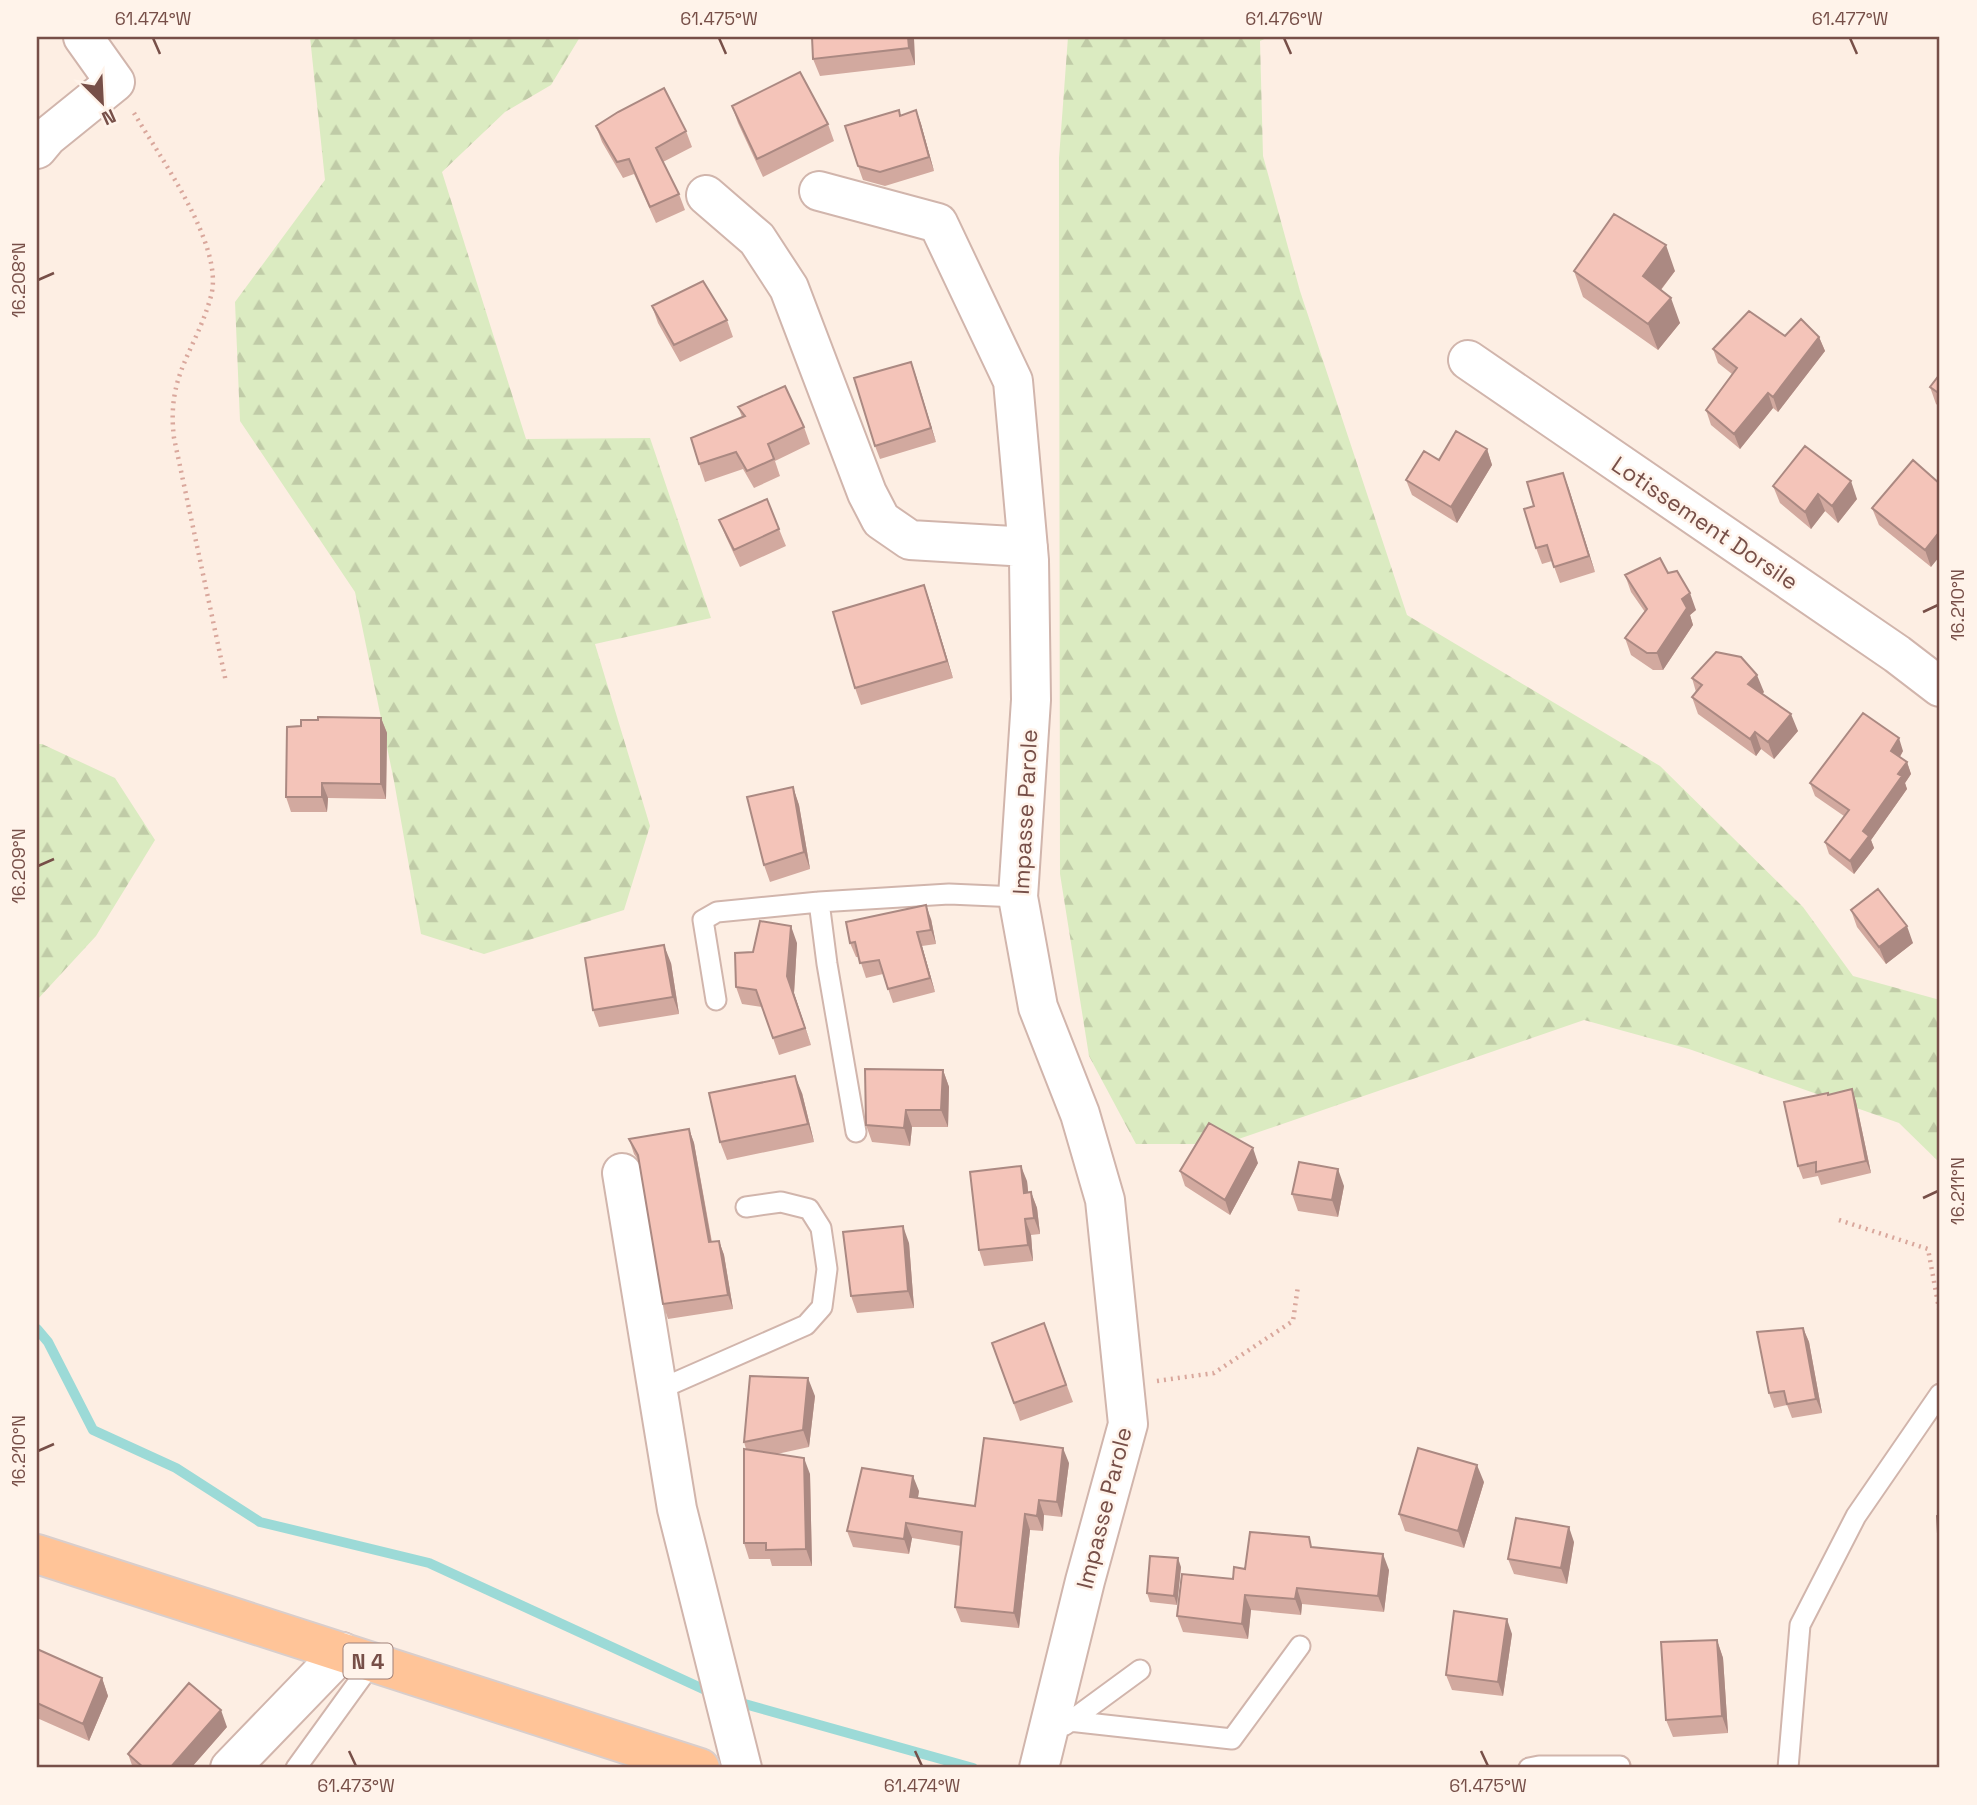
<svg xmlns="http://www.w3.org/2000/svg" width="1977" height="1805" viewBox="0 0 1977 1805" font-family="'Space Grotesk',sans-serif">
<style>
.forest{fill:url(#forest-firs)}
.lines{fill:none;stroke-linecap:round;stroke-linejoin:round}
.stream{stroke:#9cdad7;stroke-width:10}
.service-casing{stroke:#d1b5ac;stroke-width:23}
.minor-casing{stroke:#d1b5ac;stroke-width:42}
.primary-casing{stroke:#d9cecc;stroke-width:42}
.path{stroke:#d9a79c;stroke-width:4.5;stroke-dasharray:2 5;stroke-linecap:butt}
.service{stroke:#fff;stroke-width:19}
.minor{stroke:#fff;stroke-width:38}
.primary{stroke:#ffc498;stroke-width:38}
.wall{fill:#d2a99f}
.shaded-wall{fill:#ab8982}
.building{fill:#f4c4b9;stroke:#ab8982;stroke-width:2}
.ticks{fill:none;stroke:#774f48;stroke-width:2.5}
.labels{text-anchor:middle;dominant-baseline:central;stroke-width:5;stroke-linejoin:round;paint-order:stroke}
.shield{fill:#fff3ea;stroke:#a08079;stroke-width:2}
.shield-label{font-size:21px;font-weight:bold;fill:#774f48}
.street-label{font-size:23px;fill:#774f48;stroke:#fff3ea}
.neatline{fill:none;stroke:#774f48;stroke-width:2.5}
.ticks-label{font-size:18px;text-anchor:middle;fill:#774f48}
</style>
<defs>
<pattern id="forest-firs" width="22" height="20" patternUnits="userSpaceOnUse" patternTransform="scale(1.75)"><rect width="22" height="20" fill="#dbebc1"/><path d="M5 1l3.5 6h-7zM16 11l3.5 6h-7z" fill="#c0cba7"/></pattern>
</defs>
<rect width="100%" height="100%" fill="#fdeee3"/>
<path class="forest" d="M310,37h270l-29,48 -46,27 -63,60 84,267 124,-1 61,180 -116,26 55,182 -26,84 -140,44 -63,-20 -27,-153 -39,-189 -115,-171 -5,-119 90,-122z
M1068,37h201l-9,4 3,115 37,135 107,324 253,151 143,141 50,69 87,24v163l-41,-40 -210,-74 -105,-29 -360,124h-88l-47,-88 -29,-182 -1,-716z
M37,744h5l73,34 40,62 -59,96 -59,64z"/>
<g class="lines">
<path class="stream" d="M37,1329l11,13 45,88 83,38 84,54 169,41 285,131
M734,1701l239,67"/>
<g class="service-casing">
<path id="service" d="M716,1000l-13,-80 14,-8 102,-10
M856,1132l-29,-168 -8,-62 130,-8 69,3
M658,1390l148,-65 16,-18 5,-38 -6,-41 -12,-19 -28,-7 -35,5
M1069,1721l163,18 68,-93
M1065,1725l75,-55
M296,1768l76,-105
M1529,1768l10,-2h81
M1788,1768l12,-143 56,-109 84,-122"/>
</g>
<g class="minor-casing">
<path id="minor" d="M37,149l10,-12 68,-55 -32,-45
M819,191l119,32 75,158 16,179 2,140 -13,197 20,110 42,107 25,86 23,224 -43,157 -46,187
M706,195l51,44 32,49 78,205 14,27 29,20 118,7
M1468,360l429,294 43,33
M622,1173l55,336 65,259
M230,1768l112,-116"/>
</g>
<g class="primary-casing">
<path id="primary" d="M37,1554l663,214"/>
</g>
<path class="path" d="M134,113c25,43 91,133 77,183 -15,55 -45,78 -37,142l52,244
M1839,1220l89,29 12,65
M1157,1381l57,-8 79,-52 5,-35"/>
<use href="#service" class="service"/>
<use href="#minor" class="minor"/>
<use href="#primary" class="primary"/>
</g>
<path class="wall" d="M914,39l1,26 -95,11 -7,-17z
M732,106l96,18 6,17 -71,36 -25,-54z
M916,110l5,14 13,47 -49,15 -22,-6 -5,-14 42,-50z
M596,126l90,5 6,16 -29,15 16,32 6,16 -29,13 -22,-49 -11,4 -21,-36z
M1574,271h101l-14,19 19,33 -22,27 -75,-53z
M652,306l75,14 6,17 -53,25 -22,-39z
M1785,336l34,1 6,14 -47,61 -5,-4 -33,41 -29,-24 -5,-15 26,-36 -14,-11 -5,-14z
M911,362l25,80 -56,17 -5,-13z
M1940,374v33l-4,-3 -6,-17z
M738,407l66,20 6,17 -35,17 5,15 -26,12 -11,-19 -38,13 -6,-18 43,-47z
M1487,449l5,16 -35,58 -45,-28 -6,-15 33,-20z
M1563,473l32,99 -35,11 -8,-22 -10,3 -6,-16 -2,-42z
M1940,484l-9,83 -52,-42 -7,-17z
M1773,486l84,13 -19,24 -13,-12 -14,18 -31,-26z
M719,520l60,9 7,17 -46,21 -14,-30z
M1668,573l28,37 -6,5 3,10 -30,45h-10l-22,-15 -6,-17 20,-26 -14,-20 -6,-17z
M924,585l6,17 23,76 -92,27 -6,-17z
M1692,678l72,14 -2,2 36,37 -24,28 -13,-10 -5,7 -58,-42 -6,-17 4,-5z
M381,718l6,15 -1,66 -58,-1 -1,14h-36l-5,-15 15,-71z
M1903,751l-3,6 7,5 4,12 -6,9 2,6 -36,51 3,8 -20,26 -25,-20 -4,-12 19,-26 -29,-20 -5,-13z
M793,787l6,18 11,64 -40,13 -6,-17z
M1851,910l62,33 -27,21 -29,-37z
M931,919l5,25 -14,2 13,46 -42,11 -10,-29 -17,4 -7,-21h-3l-6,-14z
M797,943l-3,50 17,52 -32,10 -17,-48 -20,-3 -6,-17 17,-35z
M671,963l8,51 -80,13 -6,-17z
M943,1070l6,17 -1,40h-36l-2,19 -38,-4 -6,-17z
M1852,1089l4,13 15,71 -50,12 -3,-9 -15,3 -5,-13 31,-71z
M802,1093l12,49 -87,18 -7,-18z
M689,1129l5,14 18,99 7,-1 5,14 9,54 -65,10 -5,-15 -23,-141 -6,-9 -5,-15z
M1258,1163l-28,52 -45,-29 -5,-15z
M1027,1181l1,12 3,-1 6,16 3,26 -9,1 2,26 -49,5 -5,-16z
M1344,1186l-6,31 -40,-6 -6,-17z
M909,1243l5,65 -57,5 -6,-17z
M1044,1323l29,79 -53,19 -28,-78z
M1803,1328l6,14 13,71 -30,5 -5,-13 -13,3 -5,-15z
M815,1396l-6,51 -32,7 33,20 2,92h-40l-2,-7h-21l-5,-16 2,-94 -2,-7z
M1069,1463l-7,54 -18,-2 -1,16 -13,-1 -11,98 -58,-6 -6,-15 6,-61 -49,-8 -3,16 -56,-7 -6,-16 72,-40 -1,7 57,8z
M1484,1482l-20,66 -59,-17 -6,-17z
M1574,1542l-7,42 -53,-10 -6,-15z
M1312,1547l77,23 -5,42 -82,-8 -1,11 -50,-5 -3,29 -65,-7 -6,-16 56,-37 12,-10z
M1181,1567l-4,38 -27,-3 -3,-9z
M1512,1634l-9,62 -51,-6 -6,-15z
M1717,1640l6,18 5,75 -55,4 -7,-17z
M37,1649l65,29 6,18 -19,45 -52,-23z
M227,1727l-36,41h-58l-5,-14z"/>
<path class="shaded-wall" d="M908,37h5l1,2 1,26 -6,-17z
M916,110l5,14 13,47 -5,-14z
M1666,245l9,26 -23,30 -9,-25z
M1671,298l9,25 -22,27 -10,-26z
M1819,337l6,14 -47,61 -5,-15z
M911,362l5,14 20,66 -5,-14z
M1768,393l5,15 -33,41 -6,-15z
M1487,449l5,16 -35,58 -6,-16z
M1563,473l6,16 26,83 -6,-16z
M1851,481l6,18 -19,24 -6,-17z
M1818,494l7,17 -14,18 -6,-17z
M1940,531v25l-9,11 -6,-17z
M924,585l6,17 23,76 -6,-17z
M1690,593l6,17 -6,5 3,10 -30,45 -6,-17 25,-54z
M1757,675l7,17 -9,9 -7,-17z
M1791,714l7,17 -24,28 -6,-17z
M381,718l6,15 -1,66 -5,-15z
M1755,732l6,17 -5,7 -6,-17z
M1899,738l4,13 -7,12 -5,-12z
M1907,762l4,12 -6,9 2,6 -36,51 3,8 -20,26 -4,-13 13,-30 35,-57z
M322,783l6,15 -1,14 -5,-15z
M793,787l6,18 11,64 -6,-17z
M926,905l5,14 5,25 -5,-14z
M791,926l6,17 -3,50 17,52 -24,-69z
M1907,926l6,17 -27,21 -7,-17z
M917,932l5,14 13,46 -5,-14z
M664,945l7,18 8,51 -6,-17z
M943,1070l6,17 -1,40 -7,-17z
M795,1076l7,17 12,49 -6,-18z
M1852,1089l4,13 15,71 -5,-12z
M906,1110l6,17 -2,19 -6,-18z
M689,1129l5,14 20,114 -5,-15z
M1253,1148l5,15 -28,52 -5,-15z
M1021,1166l6,15 3,28 -6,-16z
M1338,1169l6,17 -6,31 -6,-17z
M1031,1192l6,16 3,26 -6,-16z
M1025,1219l6,16 2,26 -5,-16z
M903,1226l6,17 5,65 -6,-17z
M719,1241l5,14 9,54 -5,-14z
M1803,1328l6,14 13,71 -6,-14z
M808,1378l7,18 -6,51 -6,-17z
M1063,1448l6,15 -7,54 -5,-15z
M804,1458l6,16 2,92 -6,-17z
M1477,1465l7,17 -20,66 -6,-17z
M913,1476l6,15 -4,22 -5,-16z
M1039,1500l5,15 -1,16 -6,-15z
M1025,1514l5,16 -11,98 -5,-15z
M906,1523l6,15 -3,16 -5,-15z
M1569,1527l5,15 -7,42 -6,-16z
M1383,1554l6,16 -5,42 -6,-16z
M1178,1558l3,9 -4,38 -3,-9z
M1297,1588l5,16 -1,11 -6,-16z
M1245,1595l6,15 -3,29 -6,-15z
M1507,1619l5,15 -9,62 -5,-14z
M1717,1640l6,18 5,75 -6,-17z
M102,1678l6,18 -19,45 -6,-17z
M221,1710l6,17 -36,41h-21z"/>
<path class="building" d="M812,37h96l1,11 -96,11z
M800,72l28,52 -71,35 -25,-53z
M664,88l22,43 -30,17 23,46 -29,13 -21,-48 -12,3 -21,-36 22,-14z
M899,110l1,6 16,-6 13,47 -49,15 -22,-6 -13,-40z
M1614,214l52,31 -23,31 28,22 -23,26 -74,-53z
M703,281l24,39 -53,25 -22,-39z
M1749,311l36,25 16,-17 18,18 -46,60 -5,-4 -34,41 -28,-24 31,-42 -24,-19z
M911,362l20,66 -56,18 -21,-68z
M1940,374v20l-10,-7z
M785,386l19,41 -36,17 6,15 -27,12 -11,-19 -37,12 -8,-26 54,-22 -7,-9z
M1456,431l31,18 -36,58 -45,-27 18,-29 15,9z
M1805,446l46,35 -19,25 -14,-12 -13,18 -32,-26z
M1913,460l27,24v47l-15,19 -53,-42z
M1563,473l26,83 -35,11 -7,-22 -11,3 -12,-39 10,-3 -7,-24z
M767,499l12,30 -45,21 -15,-30z
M1660,558l8,15 9,-2 13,22 -8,6 5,9 -30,45h-10l-22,-15 22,-29 -22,-34z
M924,585l23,76 -92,27 -22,-76z
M1716,652l25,5 16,18 -9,9 43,30 -23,28 -13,-10 -5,7 -58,-42 10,-12 -10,-7z
M1863,713l36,25 -8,13 16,11 -9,12 4,2 -39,55 6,5 -19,25 -25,-19 24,-32 -39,-27z
M318,717l63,1v66l-59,-1v14h-36l1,-70 14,-1v-6h17z
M793,787l11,65 -40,13 -17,-68z
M1878,889l29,37 -28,21 -28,-37z
M926,905l5,25 -14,2 13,46 -42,11 -9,-29 -19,3 -5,-21 -5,1 -4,-21z
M760,921l31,5 -4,50 18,52 -32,10 -17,-48 -20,-3 -1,-34 18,-1z
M664,945l9,52 -80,13 -8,-52z
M865,1069l78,1 -2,40h-35l-2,18 -38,-3z
M795,1076l13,48 -88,18 -11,-49z
M1852,1089l14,72 -50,11v-10l-18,4 -14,-64 44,-9v2z
M1209,1123l44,25 -28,52 -45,-29z
M689,1129l20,113 10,-1 9,54 -65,9 -25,-149 -9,-16z
M1299,1162l39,7 -6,31 -40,-6z
M1021,1166l3,27 7,-1 3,26 -9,1 3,26 -49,5 -9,-78z
M903,1226l5,65 -57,5 -8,-64z
M1044,1323l22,62 -52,18 -22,-60z
M1803,1328l13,71 -29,5 -3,-13 -15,2 -12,-61z
M750,1376l58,2 -5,52 -59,12z
M984,1438l79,10 -6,54 -18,-2 -2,16 -12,-2 -11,99 -59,-6 7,-75 -56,-9 -2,16 -57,-8 15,-63 51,8 -3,21 65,9z
M1418,1448l59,17 -19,66 -59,-17z
M744,1449l60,9 2,91 -40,1v-7h-22z
M1940,1515v37h-1l-2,-36z
M1516,1518l53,9 -8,41 -53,-9z
M1250,1532l59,5 2,10 72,7 -5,42 -81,-8 -2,11 -50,-4 -3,29 -65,-8 5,-42 51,5 1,-12 11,2z
M1150,1556l28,2 -4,38 -27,-3z
M1454,1611l53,8 -9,63 -52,-7z
M1717,1640l5,76 -56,4 -5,-78z
M37,1649l65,29 -19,46 -46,-21z
M189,1683l32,27 -51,58h-26l-16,-14z"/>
<path class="ticks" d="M153,38l7,16M719,38l7,16M1284,38l7,16M1850,38l7,16M38,280l16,-7M1923,612l15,-7M38,866l16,-7M1923,1198l15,-7M38,1451l16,-7M349,1751l7,15M915,1751l7,15M1481,1751l7,15"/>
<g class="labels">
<rect class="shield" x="343.5" y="1643.5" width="49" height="35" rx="5"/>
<g class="shield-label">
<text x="368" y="1661">N 4</text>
</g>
<g class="street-label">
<text transform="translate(1705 523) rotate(34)">Lotissement Dorsile</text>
<text transform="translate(1025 812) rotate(-87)">Impasse Parole</text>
<text transform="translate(1104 1508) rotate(-76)">Impasse Parole</text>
</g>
</g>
<rect width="1977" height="1805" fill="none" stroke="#fff3ea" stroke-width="77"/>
<g transform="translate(102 102) rotate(156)" stroke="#fff3ea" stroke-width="5" paint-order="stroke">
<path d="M0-5L12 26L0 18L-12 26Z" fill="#774f48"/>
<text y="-10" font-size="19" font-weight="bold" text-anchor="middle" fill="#774f48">N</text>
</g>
<rect x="38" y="38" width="1900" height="1728" class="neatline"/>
<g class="ticks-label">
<text x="153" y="25">61.474°W</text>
<text x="719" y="25">61.475°W</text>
<text x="1284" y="25">61.476°W</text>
<text x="1850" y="25">61.477°W</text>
<text transform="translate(19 280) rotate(-90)" y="6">16.208°N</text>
<text transform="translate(1958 605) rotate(-90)" y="6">16.210°N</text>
<text transform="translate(19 866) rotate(-90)" y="6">16.209°N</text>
<text transform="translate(1958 1191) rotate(-90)" y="6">16.211°N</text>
<text transform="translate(19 1451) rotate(-90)" y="6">16.210°N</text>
<text x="356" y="1792">61.473°W</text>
<text x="922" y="1792">61.474°W</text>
<text x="1488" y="1792">61.475°W</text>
</g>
</svg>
